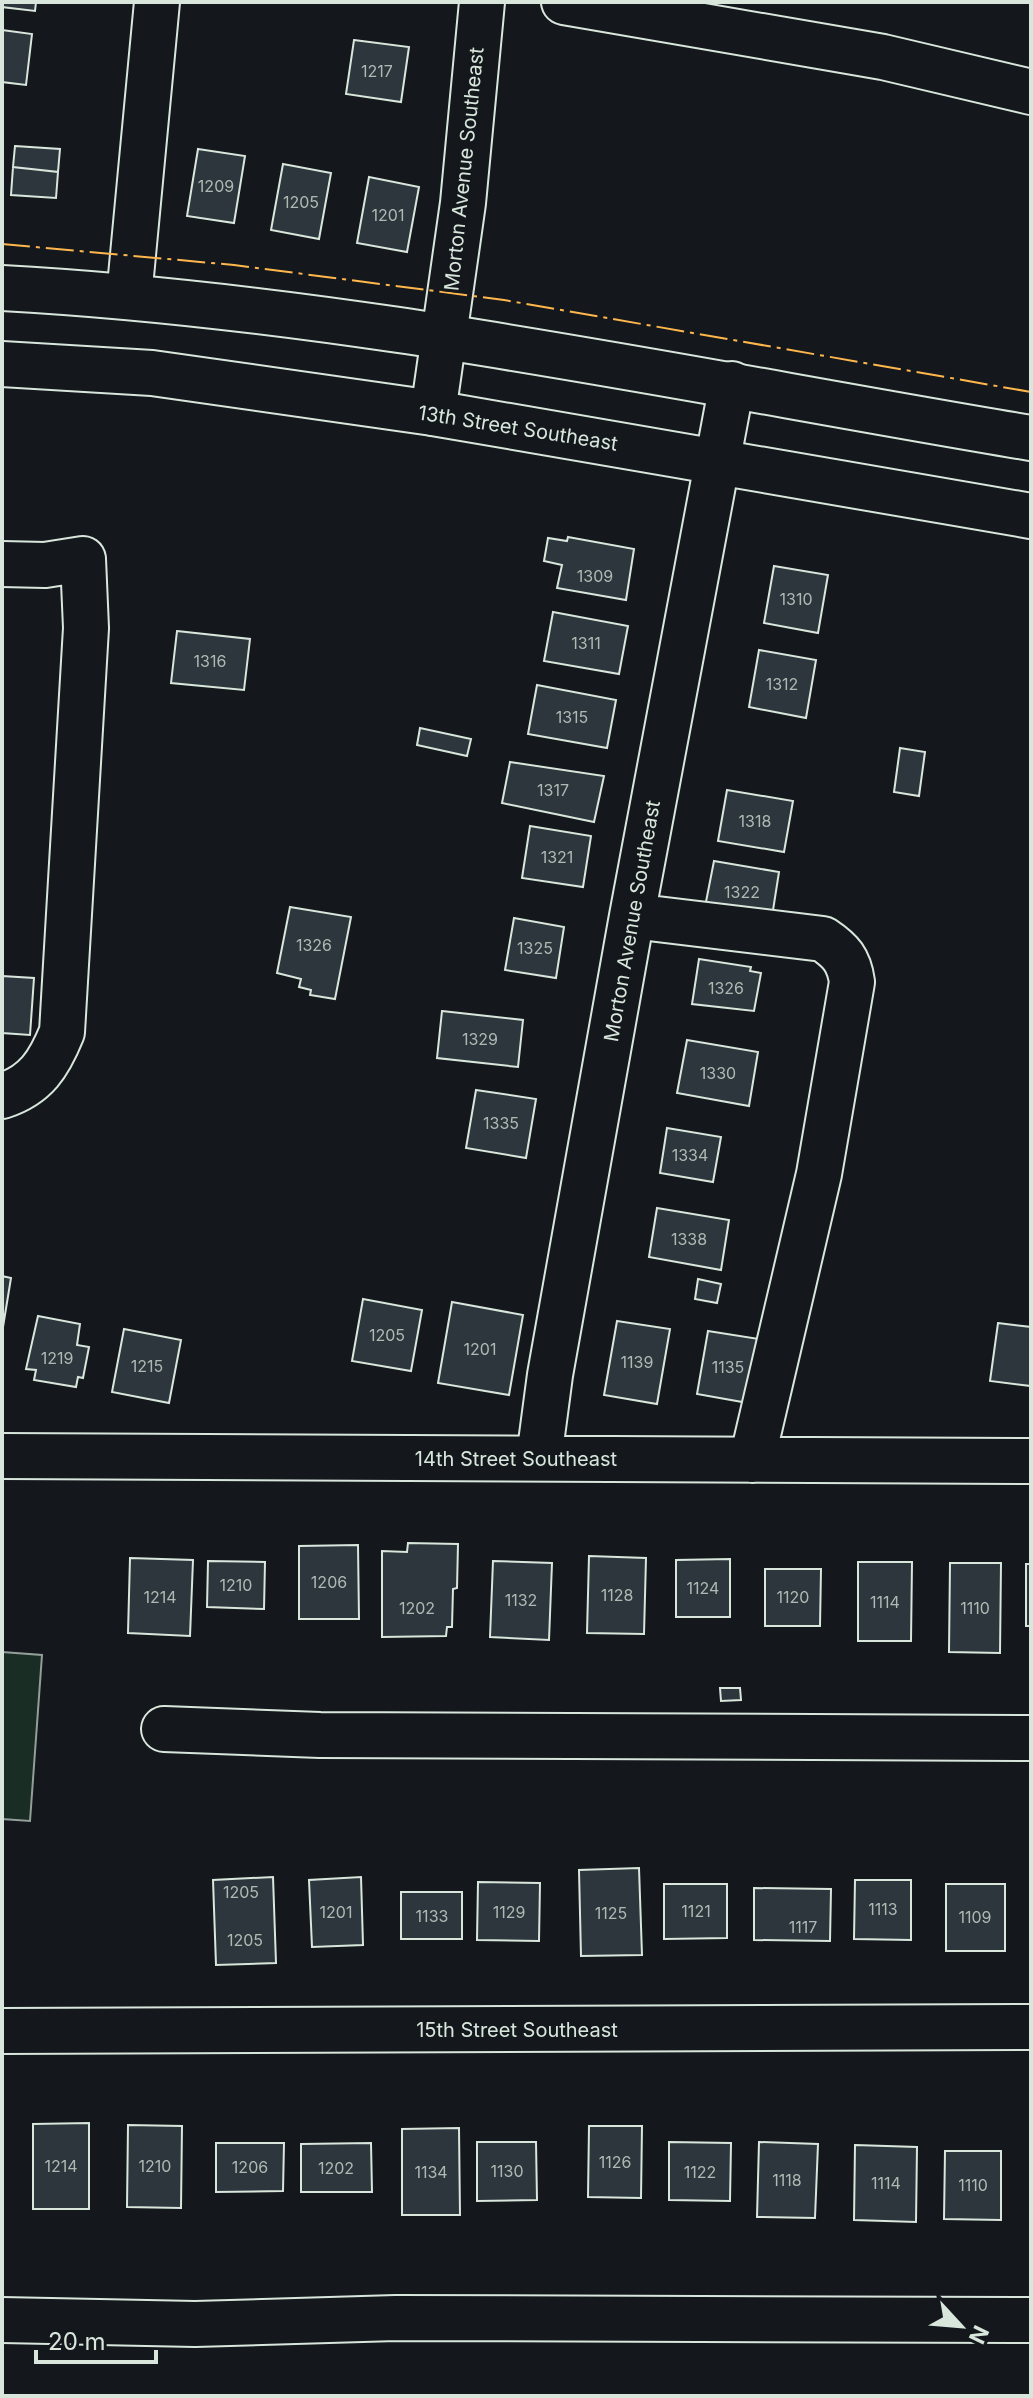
<svg xmlns="http://www.w3.org/2000/svg" width="1033" height="2398" viewBox="0 0 1033 2398" font-family="Inter,sans-serif">
<style>
.green{fill:#1a2d24;stroke:#939e99;stroke-width:2}
.building{fill:#2c363c;stroke:#d8e6dc;stroke-width:2}
.lines{fill:none;stroke-linecap:round;stroke-linejoin:round}
.minor-casing{stroke:#d8e6dc;stroke-width:48}
.major-casing{stroke:#d8e6dc;stroke-width:48}
.minor{stroke:#14181c;stroke-width:44}
.major{stroke:#14181c;stroke-width:44}
.power{stroke:#ffb74d;stroke-width:2;stroke-dasharray:28 6 4 6;stroke-linecap:butt}
.labels{text-anchor:middle;dominant-baseline:central;stroke-width:6;stroke-linejoin:round;paint-order:stroke}
.number-label{font-size:16px;fill:#adbab4}
.street-label{font-size:20px;fill:#d8e6dc;stroke:#14181c}
</style>
<rect width="100%" height="100%" fill="#14181c"/>
<path class="green" d="M2,1652l40,3 -12,166 -28,-2z"/>
<path class="building" d="M2,2h34l-1,9 -33,-4z
M2,30l30,4 -6,51 -24,-3z
M354,40l55,7 -8,55 -55,-8z
M15,146l45,3 -2,23 -45,-5z
M198,149l47,7 -11,67 -47,-7z
M283,164l48,9 -12,66 -48,-9z
M13,167l45,5 -2,26 -45,-3z
M369,177l50,10 -12,65 -50,-9z
M568,537l66,12 -8,51 -69,-12 5,-23 -18,-4 4,-23 19,3z
M774,566l54,9 -10,58 -54,-10z
M553,612l75,14 -9,48 -75,-13z
M177,631l73,8 -6,51 -73,-7z
M759,650l57,10 -10,58 -57,-11z
M537,685l79,15 -9,48 -79,-14z
M420,728l51,11 -4,17 -50,-11z
M900,748l25,4 -6,44 -25,-4z
M510,762l94,14 -10,46 -92,-19z
M727,790l66,11 -9,51 -66,-11z
M530,826l61,10 -8,51 -61,-9z
M714,861l65,11 -8,51 -67,-11z
M290,907l61,10 -16,82 -25,-4 1,-5 -12,-3 2,-8 -24,-6z
M514,918l50,9 -8,51 -51,-8z
M699,959l52,8 -1,4 11,2 -7,38 -62,-7z
M2,976l32,2 -4,57 -28,-2z
M442,1011l81,9 -5,47 -81,-9z
M687,1040l71,12 -9,54 -72,-13z
M476,1090l60,9 -10,59 -60,-10z
M667,1128l54,9 -8,45 -53,-9z
M657,1208l72,12 -8,50 -72,-13z
M2,1276l9,2 -9,55z
M698,1279l23,5 -4,19 -22,-4z
M363,1299l59,11 -11,61 -59,-10z
M452,1302l71,13 -14,80 -71,-12z
M38,1316l42,8 -3,21 12,2 -6,31 -5,-1 -2,10 -42,-7 2,-10 -10,-1z
M617,1321l53,8 -13,75 -53,-9z
M998,1323l33,4v59l-41,-5z
M124,1329l57,11 -12,63 -57,-11z
M708,1331l51,8 -11,64 -51,-9z
M408,1543l50,1 -1,44 -4,1 -1,38h-5l-1,9 -64,1v-86l25,1z
M358,1545l1,74h-60v-73z
M589,1556l57,2 -2,76 -57,-1z
M130,1558l63,2 -3,76 -62,-3z
M730,1559v58h-54v-57z
M208,1561l57,1 -1,47 -57,-2z
M493,1561l59,2 -3,77 -59,-3z
M858,1562h54l-1,79h-53z
M950,1563h51l-1,90 -51,-1z
M1026,1564h5v62h-5z
M765,1569h56l-1,57h-55z
M720,1688h20l1,12 -20,1z
M639,1868l3,87 -61,1 -2,-86z
M273,1877l3,86 -60,2 -3,-85z
M361,1877l2,68 -51,2 -3,-67z
M855,1880h56v60l-57,-1z
M478,1882l62,1 -1,58 -62,-1z
M664,1884h63v54l-63,1z
M946,1884h59v67h-59z
M754,1888l77,1 -1,52 -76,-1z
M401,1892h61v47h-61z
M89,2123v86h-56v-85z
M128,2125l54,1 -1,82 -54,-1z
M589,2126h53l-1,72 -53,-1z
M459,2128l1,87h-58v-86z
M477,2142h59l1,58 -60,1z
M669,2142l62,1 -1,58 -61,-1z
M759,2142l59,2 -3,74 -58,-1z
M216,2143h68l-1,48 -67,1z
M371,2143l1,49h-71v-48z
M855,2145l62,2 -1,75 -62,-2z
M945,2151h56v69l-57,-1z"/>
<g class="lines">
<g class="minor-casing">
<path id="minor" d="M564,2l319,55 148,35
M129,297l28,-295
M433,413l30,-210 19,-201
M2,564l43,1 38,-6 3,69 -24,404c-13,32 -26,53 -60,64
M632,916l191,23c18,12 26,21 29,43l-33,192 -67,286
M2,1456l1029,5
M539,1458l11,-83 82,-459 100,-532
M164,1729l156,6 711,3
M2,2031l1029,-4
M2,2320l193,4 201,-6 635,2"/>
</g>
<g class="major-casing">
<path id="major" d="M2,288c347,19 687,93 1029,150
M2,364l150,9 281,40 598,103"/>
</g>
<use href="#minor" class="minor"/>
<use href="#major" class="major"/>
<path class="power" d="M2,244l232,21 270,35 527,92"/>
</g>
<g class="labels">
<g class="number-label">
<text x="377" y="71">1217</text>
<text x="216" y="186">1209</text>
<text x="301" y="202">1205</text>
<text x="388" y="215">1201</text>
<text x="595" y="576">1309</text>
<text x="796" y="599">1310</text>
<text x="586" y="643">1311</text>
<text x="210" y="661">1316</text>
<text x="782" y="684">1312</text>
<text x="572" y="717">1315</text>
<text x="553" y="790">1317</text>
<text x="755" y="821">1318</text>
<text x="557" y="857">1321</text>
<text x="742" y="892">1322</text>
<text x="314" y="945">1326</text>
<text x="535" y="948">1325</text>
<text x="726" y="988">1326</text>
<text x="480" y="1039">1329</text>
<text x="718" y="1073">1330</text>
<text x="501" y="1123">1335</text>
<text x="690" y="1155">1334</text>
<text x="689" y="1239">1338</text>
<text x="387" y="1335">1205</text>
<text x="480" y="1349">1201</text>
<text x="57" y="1358">1219</text>
<text x="637" y="1362">1139</text>
<text x="147" y="1366">1215</text>
<text x="728" y="1367">1135</text>
<text x="329" y="1582">1206</text>
<text x="236" y="1585">1210</text>
<text x="703" y="1588">1124</text>
<text x="617" y="1595">1128</text>
<text x="160" y="1597">1214</text>
<text x="793" y="1597">1120</text>
<text x="521" y="1600">1132</text>
<text x="885" y="1602">1114</text>
<text x="417" y="1608">1202</text>
<text x="975" y="1608">1110</text>
<text x="241" y="1892">1205</text>
<text x="883" y="1909">1113</text>
<text x="696" y="1911">1121</text>
<text x="336" y="1912">1201</text>
<text x="509" y="1912">1129</text>
<text x="611" y="1913">1125</text>
<text x="432" y="1916">1133</text>
<text x="975" y="1917">1109</text>
<text x="803" y="1927">1117</text>
<text x="245" y="1940">1205</text>
<text x="615" y="2162">1126</text>
<text x="61" y="2166">1214</text>
<text x="155" y="2166">1210</text>
<text x="250" y="2167">1206</text>
<text x="336" y="2168">1202</text>
<text x="507" y="2171">1130</text>
<text x="431" y="2172">1134</text>
<text x="700" y="2172">1122</text>
<text x="787" y="2180">1118</text>
<text x="886" y="2183">1114</text>
<text x="973" y="2185">1110</text>
</g>
<g class="street-label">
<text transform="translate(464 169) rotate(-84)">Morton Avenue Southeast</text>
<text transform="translate(518 428) rotate(9)">13th Street Southeast</text>
<text transform="translate(632 921) rotate(-80)">Morton Avenue Southeast</text>
<text x="516" y="1459">14th Street Southeast</text>
<text x="517" y="2030">15th Street Southeast</text>
</g>
</g>
<rect width="1033" height="2398" fill="none" stroke="#d8e6dc" stroke-width="8"/>
<g transform="translate(961 2326) rotate(116)" stroke="#14181c" stroke-width="6" paint-order="stroke">
<path d="M0-6L14 30L0 20L-14 30Z" fill="#d8e6dc"/>
<text y="-12" font-size="22" font-weight="bold" text-anchor="middle" fill="#d8e6dc">N</text>
</g>
<path d="M36 2350v12h120v-12" fill="none" stroke="#d8e6dc" stroke-width="4"/>
<text x="48" y="2350" font-size="24" fill="#d8e6dc" stroke="#14181c" stroke-width="6" paint-order="stroke">20 m</text>
</svg>
